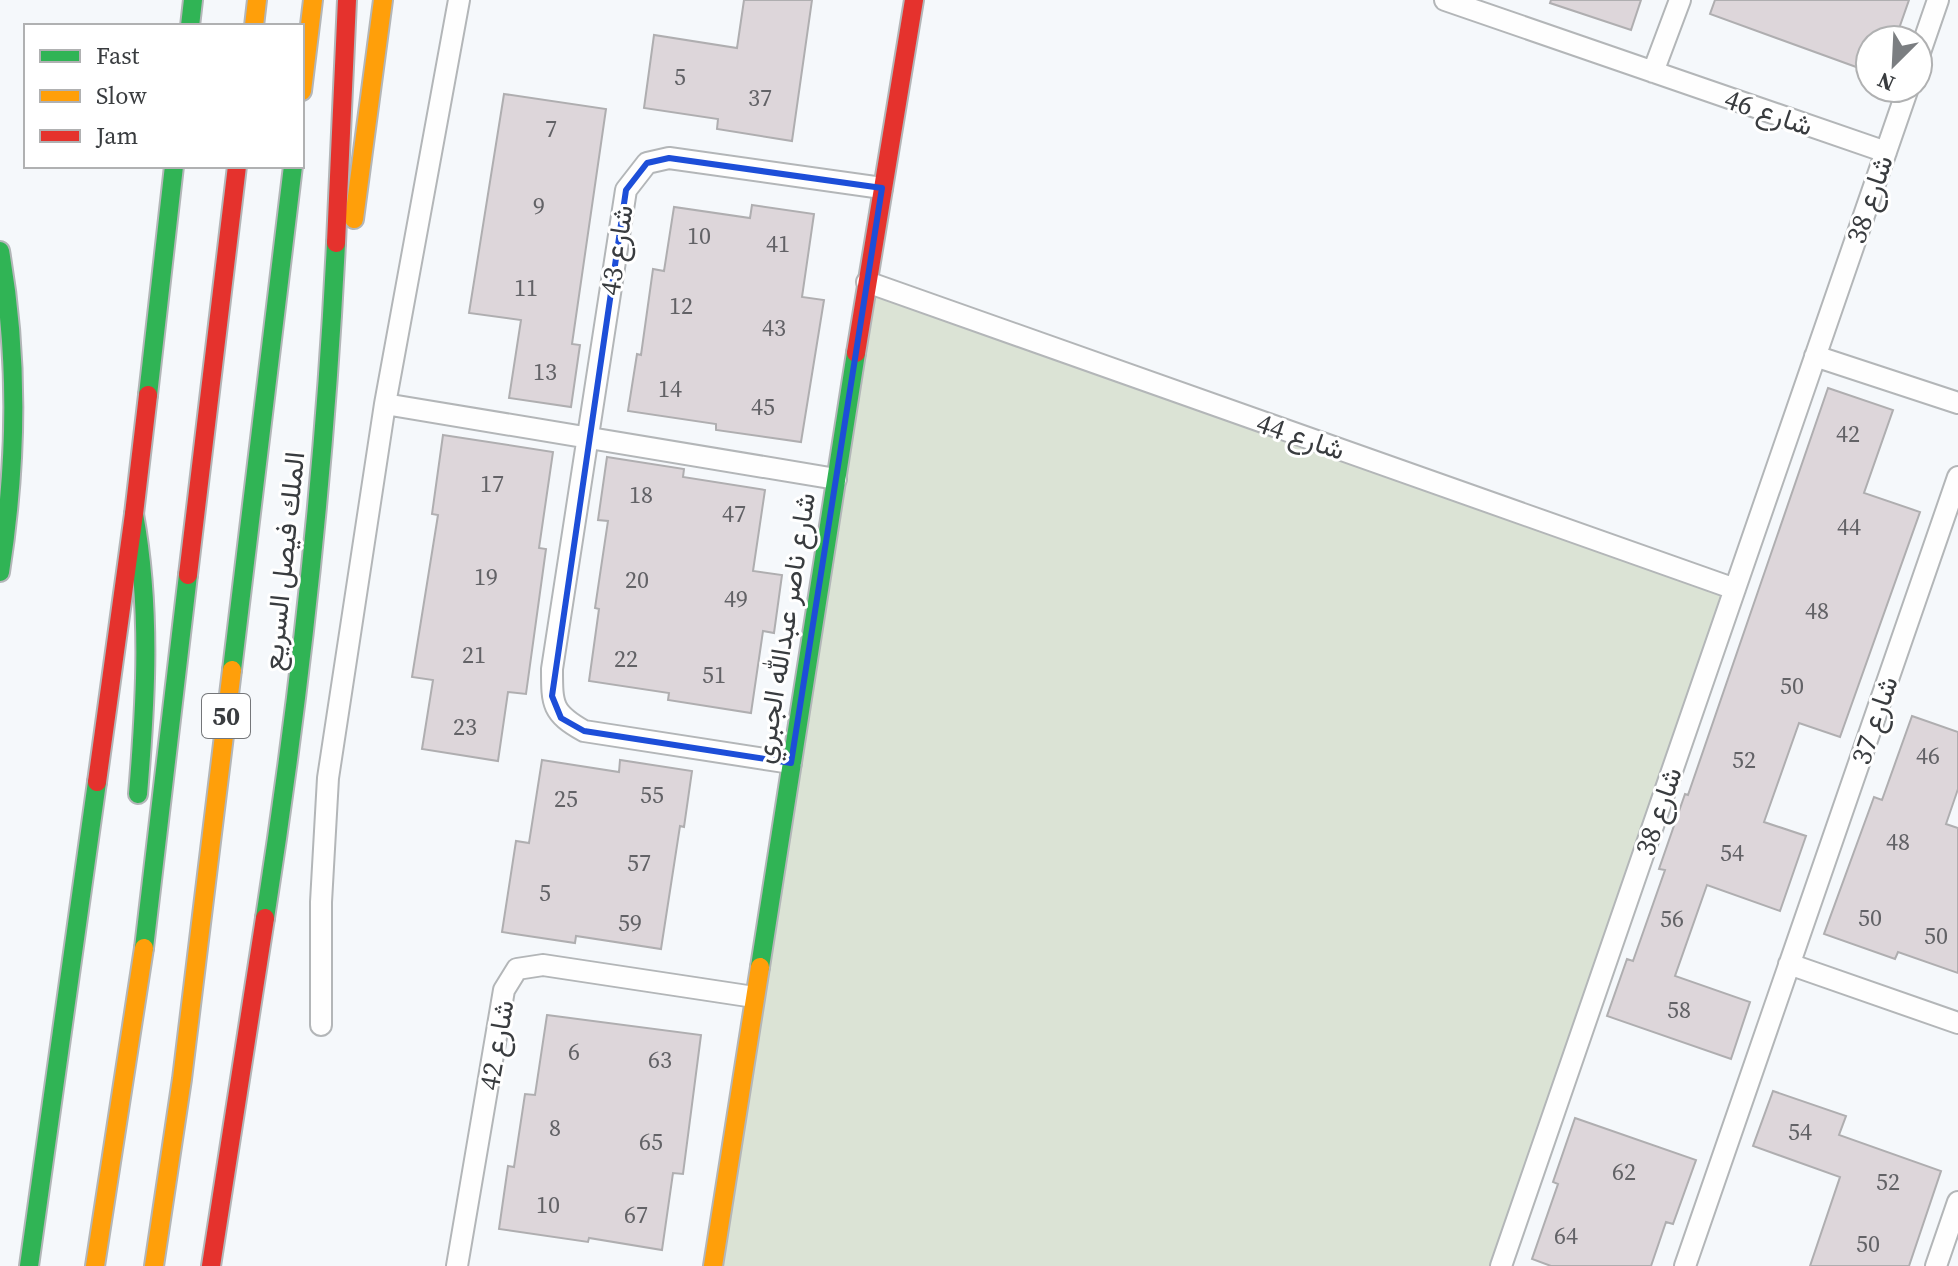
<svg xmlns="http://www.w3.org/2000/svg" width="1958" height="1266" viewBox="0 0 1958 1266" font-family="'Source Serif 4',Vazirmatn,serif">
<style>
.green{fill:#dbe3d5}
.building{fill:#ddd6da;stroke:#afaeb0;stroke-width:2}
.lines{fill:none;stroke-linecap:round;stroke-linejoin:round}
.street-casing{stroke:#b3b6b8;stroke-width:24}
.fast-casing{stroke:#b3b6b8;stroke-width:22}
.slow-casing{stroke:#b3b6b8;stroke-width:22}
.jam-casing{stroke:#b3b6b8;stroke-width:22}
.street{stroke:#fefefe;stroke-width:20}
.fast{stroke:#30b455;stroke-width:18}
.slow{stroke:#ff9f0a;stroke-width:18}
.jam{stroke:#e5322d;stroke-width:18}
.marked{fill:none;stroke:#1d4ed8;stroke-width:6;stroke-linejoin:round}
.labels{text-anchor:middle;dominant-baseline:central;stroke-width:6;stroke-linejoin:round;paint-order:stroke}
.number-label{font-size:24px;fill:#626266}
.shield{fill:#fff;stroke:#747679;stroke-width:2}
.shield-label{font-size:26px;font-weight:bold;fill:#393c3f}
.street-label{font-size:28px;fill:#393c3f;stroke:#fff}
</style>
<rect width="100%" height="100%" fill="#f5f8fb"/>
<path class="green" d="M867,282l868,307 -234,677h-788z"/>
<path class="building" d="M744,0h68l-20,141 -75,-12 1,-10 -74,-11 10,-73 83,13z
M1551,0h90l-10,30 -81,-27z
M1715,0h194l-14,40h-25v32l-160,-58z
M504,94l102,15 -34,235 8,1 -9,62 -62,-9 12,-78 -52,-7z
M752,205l62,9 -12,83 22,3 -23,142 -85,-12v-6l-88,-13 9,-57 4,1 12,-86 11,2 10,-64 76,11z
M1828,388l65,22 -29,83 56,19 -80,225 -41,-14 -35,99 42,14 -26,75 -73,-26 -32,91 75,26 -19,57 -124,-43 20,-57 6,2 32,-91 -6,-1 26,-75 3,1z
M443,435l110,17 -14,96 7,1 -20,145 -18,-2 -10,69 -76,-12 11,-69 -21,-3 26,-162 -6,-1z
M607,457l77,12 -1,8 82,13 -12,81 29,4 -8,58 -11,-2 -12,82 -83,-13 1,-7 -80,-12 10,-72 -4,-1 13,-87 -10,-1z
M1912,716l46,16v57l-12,35 12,4v145l-60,-21 -3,7 -71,-25 50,-137 8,3z
M542,760l77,12 1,-12 72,11 -8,56 -4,-1 -19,123 -85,-13 -1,7 -73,-11 14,-91 13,2z
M547,1015l154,20 -18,139 -10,-1 -11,77 -73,-12 -1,4 -89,-13 9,-63 6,1 11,-73 10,1z
M1773,1091l73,25 -7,19 102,36 -32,95h-99l30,-89 -87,-31z
M1575,1118l121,42 -23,64 -7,-2 -15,44h-100l-19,-7 26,-75 -5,-2z"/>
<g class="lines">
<g class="street-casing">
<path id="street" d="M1445,0l441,152
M1918,58l20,-58
M1653,72l27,-72
M867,282l868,307
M1815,356l143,47
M385,404l451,75
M791,763l-207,-32c-32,-18 -32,-26 -32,-62l74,-479 21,-27 22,-5 213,30
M1789,964l169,59
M321,1025v-123l7,-124 57,-374 74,-404
M457,1266l47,-276 13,-21 26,-4 211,32
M1501,1266l407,-1178
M1685,1266l273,-789
M1936,1266l22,-64"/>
</g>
<g class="fast-casing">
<path id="fast" d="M190,26l3,-26
M0,251c19,108 17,213 0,321
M148,395l26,-229
M134,514c17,94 12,185 4,280
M232,670l61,-504
M265,918c35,-224 60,-448 71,-675
M144,948l44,-373
M760,967l96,-614
M29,1266l68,-484"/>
</g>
<g class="slow-casing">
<path id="slow" d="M254,26l3,-26
M302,91l11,-91
M354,219l29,-219
M95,1266l49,-318
M154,1266l28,-187 50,-409
M713,1266l47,-299"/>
</g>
<g class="jam-casing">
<path id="jam" d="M336,243l11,-243
M856,353l58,-353
M188,575l49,-409
M97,782l37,-268 14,-119
M211,1266l54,-348"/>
</g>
<use href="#street" class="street"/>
<use href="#fast" class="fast"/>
<use href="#slow" class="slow"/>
<use href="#jam" class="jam"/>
</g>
<path class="marked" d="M669,158l213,30 -91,575 -207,-32 -23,-13 -9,-22 74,-506 21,-27z"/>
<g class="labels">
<g class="number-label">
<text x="680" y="76">5</text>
<text x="760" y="97">37</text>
<text x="551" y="128">7</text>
<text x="539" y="205">9</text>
<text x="699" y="235">10</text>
<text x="778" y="243">41</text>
<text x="526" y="287">11</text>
<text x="681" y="305">12</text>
<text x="774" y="327">43</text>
<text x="545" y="371">13</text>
<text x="670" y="388">14</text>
<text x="763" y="406">45</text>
<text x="1848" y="433">42</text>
<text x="492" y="483">17</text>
<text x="641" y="494">18</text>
<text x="734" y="513">47</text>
<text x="1849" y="526">44</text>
<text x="486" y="576">19</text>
<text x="637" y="579">20</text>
<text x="736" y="598">49</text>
<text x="1817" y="610">48</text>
<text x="474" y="654">21</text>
<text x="626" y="658">22</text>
<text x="714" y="674">51</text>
<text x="1792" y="685">50</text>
<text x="465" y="726">23</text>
<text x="1928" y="755">46</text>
<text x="1744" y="759">52</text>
<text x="652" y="794">55</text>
<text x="566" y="798">25</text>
<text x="1898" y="841">48</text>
<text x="1732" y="852">54</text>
<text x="639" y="862">57</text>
<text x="545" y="892">5</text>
<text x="1870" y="917">50</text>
<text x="1672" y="918">56</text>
<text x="630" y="922">59</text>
<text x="1936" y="935">50</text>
<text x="1679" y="1009">58</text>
<text x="574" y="1051">6</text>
<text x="660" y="1059">63</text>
<text x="555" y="1127">8</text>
<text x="1800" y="1131">54</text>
<text x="651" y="1141">65</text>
<text x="1624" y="1171">62</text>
<text x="1888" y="1181">52</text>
<text x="548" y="1204">10</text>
<text x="636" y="1214">67</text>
<text x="1566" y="1235">64</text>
<text x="1868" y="1243">50</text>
</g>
<rect class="shield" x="202" y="694" width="48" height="44" rx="6"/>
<g class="shield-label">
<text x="226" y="716">50</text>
</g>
<g class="street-label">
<text transform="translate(1769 112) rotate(19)">شارع 46</text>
<text transform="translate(1869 199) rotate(-71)">شارع 38</text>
<text transform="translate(616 250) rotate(-81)">شارع 43</text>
<text transform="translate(1301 436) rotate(19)">شارع 44</text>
<text transform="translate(283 561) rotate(-84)">الملك فيصل السريع</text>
<text transform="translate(784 628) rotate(-81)">شارع ناصر عبدالله الجبري</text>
<text transform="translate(1874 720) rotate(-71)">شارع 37</text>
<text transform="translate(1658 811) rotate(-71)">شارع 38</text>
<text transform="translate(496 1045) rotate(-80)">شارع 42</text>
</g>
</g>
<rect x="24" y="24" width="280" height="144" fill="#ffffff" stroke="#b0b1b2" stroke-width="2"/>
<rect x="40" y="50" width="40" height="12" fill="#30b455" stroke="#b0b1b2" stroke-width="2"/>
<text x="96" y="64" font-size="24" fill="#393c3f">Fast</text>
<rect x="40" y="90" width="40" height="12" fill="#ff9f0a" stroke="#b0b1b2" stroke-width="2"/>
<text x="96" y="104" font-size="24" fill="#393c3f">Slow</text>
<rect x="40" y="130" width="40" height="12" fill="#e5322d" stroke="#b0b1b2" stroke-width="2"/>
<text x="96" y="144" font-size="24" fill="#393c3f">Jam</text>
<g transform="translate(1894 64) rotate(204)"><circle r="38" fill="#ffffff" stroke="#b0b1b2" stroke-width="2"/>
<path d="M0-6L14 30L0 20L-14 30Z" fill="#7b7e81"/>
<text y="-12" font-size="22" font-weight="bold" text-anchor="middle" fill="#393c3f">N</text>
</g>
</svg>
